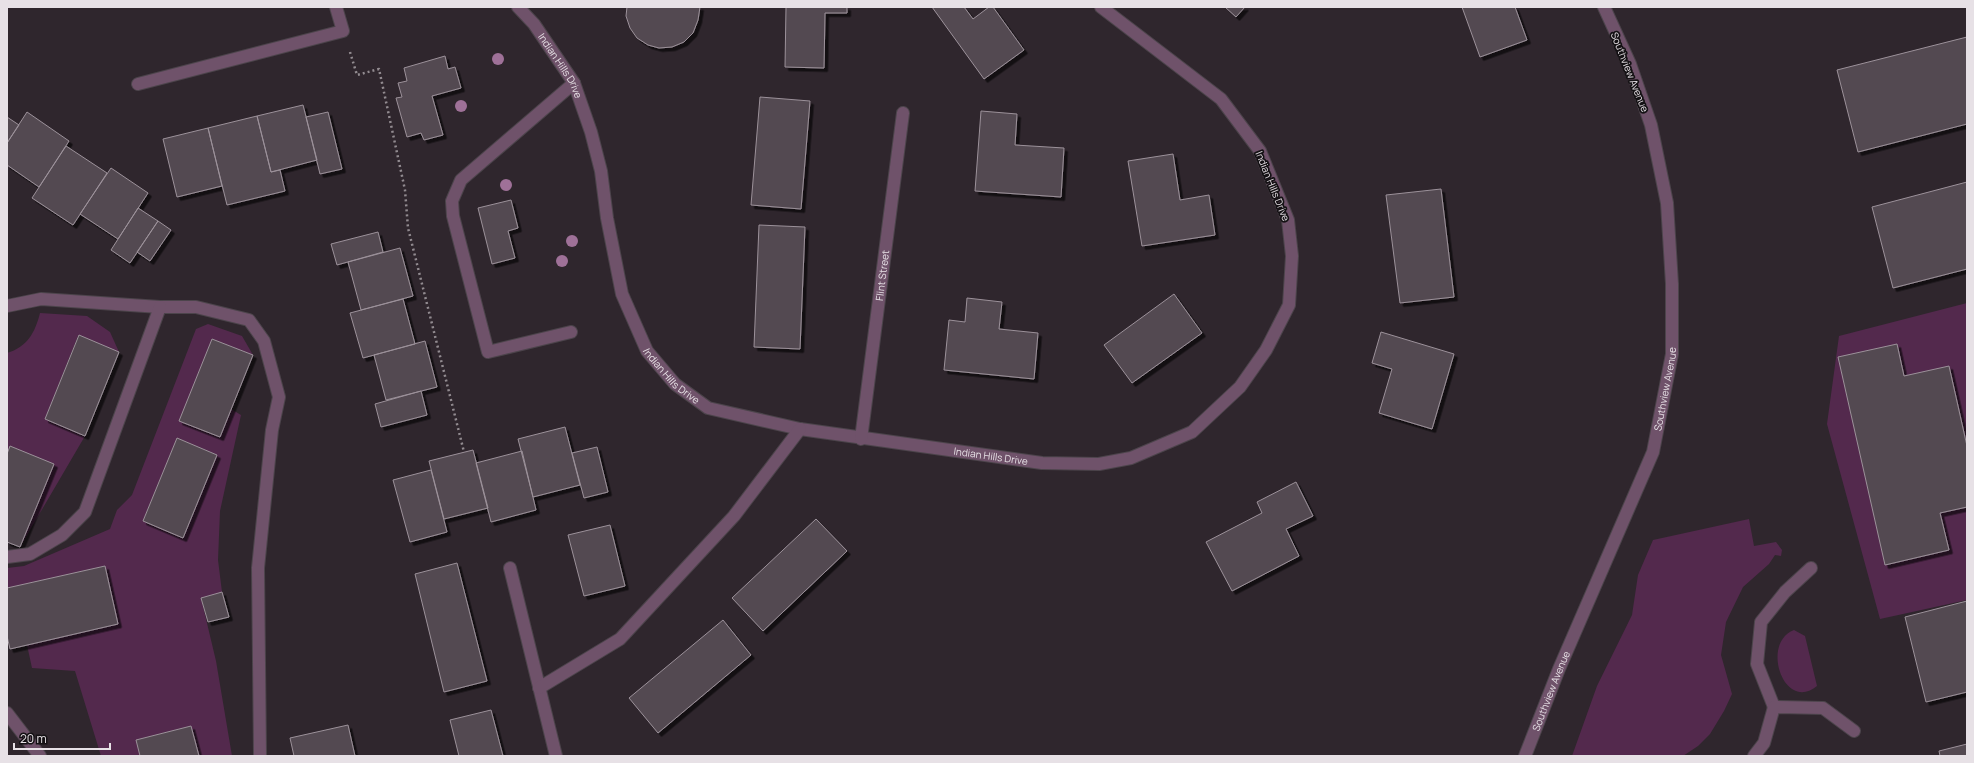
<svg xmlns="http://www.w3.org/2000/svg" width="1974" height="763" viewBox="0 0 1974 763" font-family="Manrope,sans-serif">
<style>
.green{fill:#53294d;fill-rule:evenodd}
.building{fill:#534a51;stroke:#9c919a;filter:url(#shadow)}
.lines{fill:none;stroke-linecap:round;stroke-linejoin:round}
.minor-casing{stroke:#4c444b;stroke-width:14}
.path{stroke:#928b90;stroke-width:2.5;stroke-dasharray:2 3;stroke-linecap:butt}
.minor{stroke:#6f526a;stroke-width:12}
.tree{fill:#9f7198}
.labels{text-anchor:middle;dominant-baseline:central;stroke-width:3.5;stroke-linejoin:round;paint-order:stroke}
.street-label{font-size:10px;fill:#e7e1e6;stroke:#141114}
</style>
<defs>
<filter id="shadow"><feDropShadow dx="3.5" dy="3.5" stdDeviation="0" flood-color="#0009"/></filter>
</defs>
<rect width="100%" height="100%" fill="#2f262d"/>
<path class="green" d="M1967,303v297l-87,19 -53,-195 12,-88z
M40,313l47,3 23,16 9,20 -41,-16 -33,83 40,17 -65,111 34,-83 -47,-10v-101c20,-6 28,-20 33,-40z
M208,324l34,12 11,19 -41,-16 -32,82 39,16 12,-28 10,6 -21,96 -2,49 4,32 -21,6 15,63 16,95h-33l-8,-30 -55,14 4,16h-39l-26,-85 -43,-3 -5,-23 91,-21 -13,-58 -98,22v-20l17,-2 86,-37 7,-19 15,-15 64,-166zM177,438l40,17 -34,83 -40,-17z
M1749,519l5,27 22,-4 6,8 -1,6 -6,-1 -6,9 -26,23 -17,35 -5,33 11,39 -8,17 -14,23 -12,12 -15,10h-111l25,-70 35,-71 6,-40 15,-35z
M1794,630l11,6 12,50c-33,27 -57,-43 -23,-56z"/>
<path class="building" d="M627,7h73l-2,13 -5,13 -9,9 -12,5 -13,1 -11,-3 -11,-7 -7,-10 -4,-12z
M786,7h61v6h-22l-1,55 -39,-1z
M932,7h32l9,12 16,-12h4l31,43 -40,29z
M1225,7h20l-9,10z
M1462,7h53l12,33 -47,17z
M1967,37v87l-109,28 -21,-82z
M445,56l3,13 7,-2 6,21 -29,8 11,39 -19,5 -3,-7 -14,4 -11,-39 6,-1 -4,-14 9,-2 -3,-13z
M760,97l50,4 -9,108 -50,-4z
M303,105l14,55 -46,12 -14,-56z
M981,111l36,3 -2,31 49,3 -3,49 -86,-6z
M27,112l42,29 -30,46 -32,-22v-22z
M328,112l14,57 -22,5 -14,-57z
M257,116l14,56 9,-2 5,21 -58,14 -19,-77z
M7,117l12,8 -12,18z
M208,128l14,58 -45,11 -14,-58z
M66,146l41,27 -34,52 -41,-27z
M1173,154l7,46 29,-5 6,40 -73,11 -14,-85z
M111,168l37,25 -30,46 -38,-25z
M1967,182v87l-74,19 -21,-81z
M1441,189l13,108 -54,6 -14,-108z
M511,200l7,28 -10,3 7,27 -23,6 -14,-56z
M138,208l20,13 -28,42 -19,-13z
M158,221l13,9 -21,31 -13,-9z
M759,225l46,2 -5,122 -46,-2z
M378,232l5,20 -46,13 -6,-21z
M400,248l13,48 -52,14 -13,-48z
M1174,294l28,39 -70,50 -28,-38z
M967,298l35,4 -3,27 39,4 -4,46 -90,-9 5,-50 16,2z
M403,299l12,45 -52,14 -13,-45z
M1381,332l73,22 -22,75 -53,-16 13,-44 -20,-6z
M79,335l40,17 -34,84 -40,-17z
M212,339l41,16 -33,82 -41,-16z
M425,341l12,46 -51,13 -12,-45z
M1897,344l7,32 45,-10 18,80v61l-27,6 9,37 -64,15 -47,-208z
M421,391l6,24 -46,12 -6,-23z
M565,427l15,58 -47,12 -15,-58z
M177,438l40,17 -34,83 -40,-17z
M10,446l44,18 -34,83 -13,-5v-88z
M597,447l11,45 -24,6 -12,-45z
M473,450l15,58 -44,11 -15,-58z
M522,451l14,59 -45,12 -15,-59z
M431,470l16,62 -37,10 -17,-62z
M1296,482l17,34 -27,13 13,27 -67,35 -26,-49 56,-29 -5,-11z
M816,519l31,32 -84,80 -31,-33z
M610,525l15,61 -41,10 -16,-61z
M457,563l30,118 -43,11 -29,-118z
M105,566l13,58 -108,25 -3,-13v-48z
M222,592l7,25 -21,5 -7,-24z
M1967,601v91l-41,10 -21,-85z
M723,620l28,35 -93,78 -29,-35z
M491,710l12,46h-44l-9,-36z
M348,725l7,31h-61l-4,-18z
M191,726l8,30h-59l-4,-16z
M1967,744v12h-27l-1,-5z"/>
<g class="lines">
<g class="minor-casing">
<g id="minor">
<path id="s1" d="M518,7l16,17 40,59 17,49 10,39 6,47 15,76 25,57 28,33 33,24 92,21 242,34 57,1 32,-6 61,-26 48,-45 26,-37 23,-45 3,-49 -4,-36 -28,-69 -39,-52 -120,-92"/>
<path d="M138,84l205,-53 -7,-24"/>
<path d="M7,306l34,-7 119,8h36l53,13 15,21 15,56 -7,33 -14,138 2,188"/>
<path d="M571,332l-83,20 -35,-136 -1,-15 9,-21 113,-97"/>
<path id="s2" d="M861,439l42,-326"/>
<path d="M7,557l23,-3 32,-19 23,-23 75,-205"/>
<path d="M510,568l46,188"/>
<path d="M539,688l81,-49 114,-123 66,-87"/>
<path d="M1774,707l-17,-43 4,-42 24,-30 26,-24"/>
<path d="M7,713l33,43"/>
<path id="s3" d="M1525,756l34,-87 94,-217 19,-98v-70l-5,-81 -16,-78 -21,-61 -26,-57"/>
<path d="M1754,756l10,-13 10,-36 49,1 31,23"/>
</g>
</g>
<path class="path" d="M350,52l7,23 22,-6 26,121 3,38 56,224"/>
<use href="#minor" class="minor"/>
</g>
<g class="tree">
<circle cx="498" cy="59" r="6"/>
<circle cx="461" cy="106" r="6"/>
<circle cx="506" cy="185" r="6"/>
<circle cx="572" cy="241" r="6"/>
<circle cx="562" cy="261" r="6"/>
</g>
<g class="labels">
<g class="street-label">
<text stroke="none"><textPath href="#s1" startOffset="73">Indian Hills Drive</textPath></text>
<text transform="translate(1630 72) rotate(68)">Southview Avenue</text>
<text transform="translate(1273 186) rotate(68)">Indian Hills Drive</text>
<text stroke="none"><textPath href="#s2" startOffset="165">Flint Street</textPath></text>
<text stroke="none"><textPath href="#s1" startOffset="409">Indian Hills Drive</textPath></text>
<text stroke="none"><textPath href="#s3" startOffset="394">Southview Avenue</textPath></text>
<text stroke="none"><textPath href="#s1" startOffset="745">Indian Hills Drive</textPath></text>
<text stroke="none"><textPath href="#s3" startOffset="70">Southview Avenue</textPath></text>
</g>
</g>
<rect width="1974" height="763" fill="none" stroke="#e7e1e6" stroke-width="16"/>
<path d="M14 743v6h96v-6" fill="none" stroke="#e7e1e6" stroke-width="2"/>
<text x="20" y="743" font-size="12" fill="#e7e1e6" stroke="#141114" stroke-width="3" paint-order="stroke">20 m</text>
</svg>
